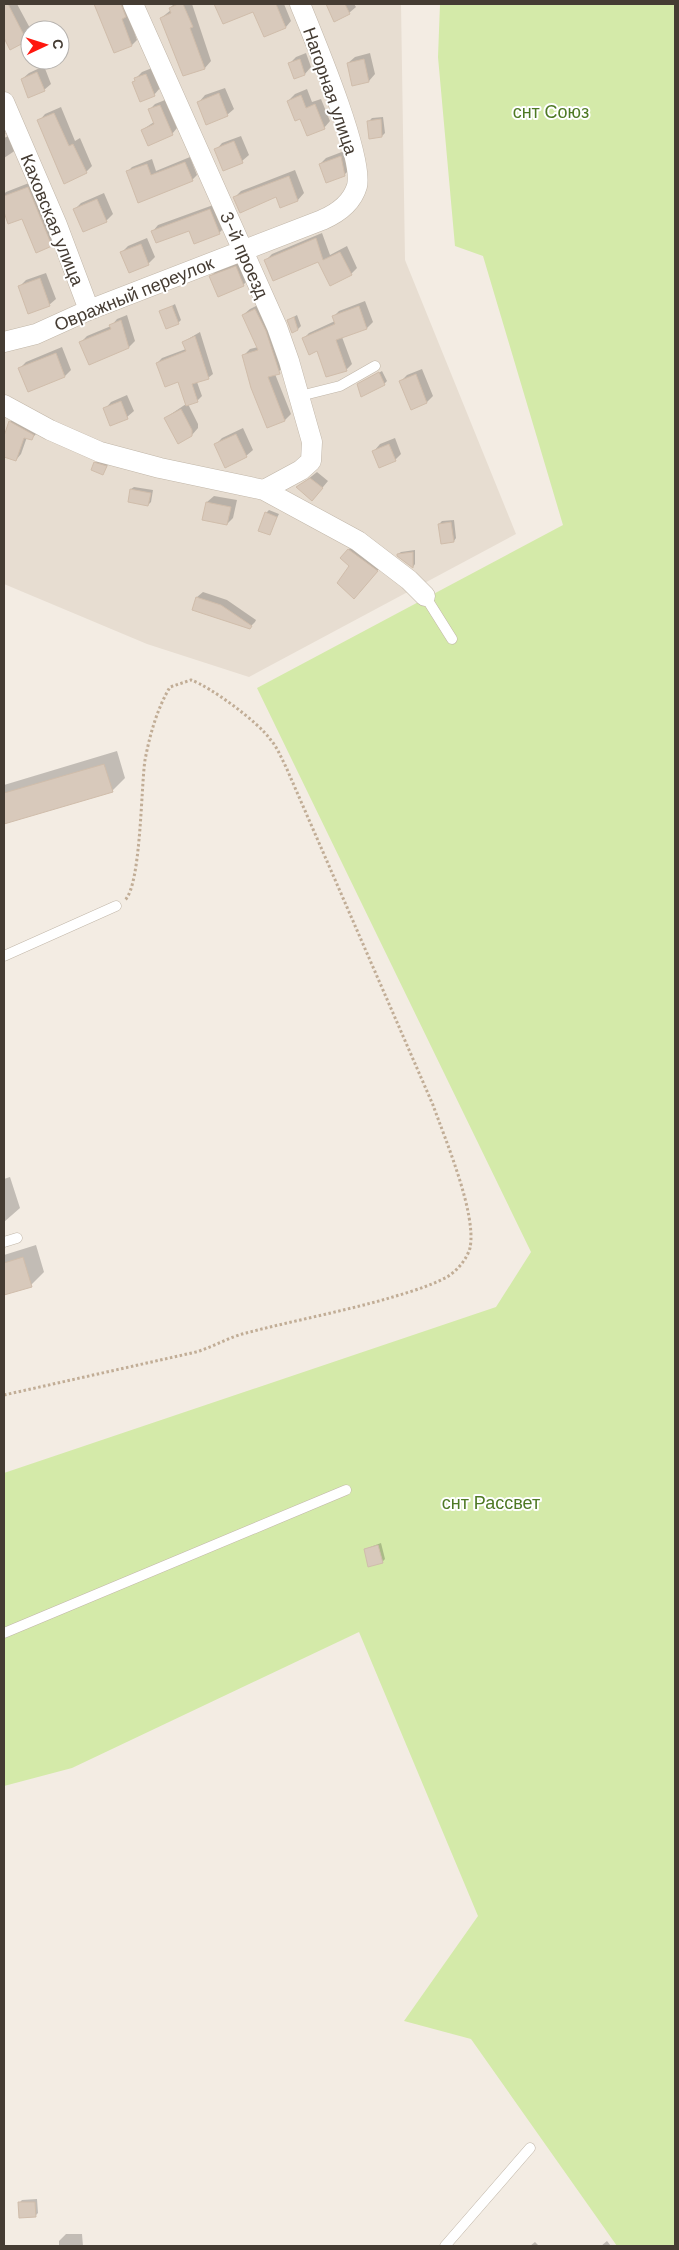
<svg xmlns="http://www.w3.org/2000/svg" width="679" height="2250" viewBox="0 0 679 2250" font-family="'DM Sans',sans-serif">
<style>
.residential{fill:#e7ddd1;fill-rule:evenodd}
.green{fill:#d4eaa9}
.shadow{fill:#0003}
.building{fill:#d8c9bb;stroke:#d0bdab}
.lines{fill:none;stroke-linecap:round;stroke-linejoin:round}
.service-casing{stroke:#c1b6a8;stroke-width:11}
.minor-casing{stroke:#c1b6a8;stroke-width:21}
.path{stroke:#c1ad96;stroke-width:3;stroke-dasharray:2.5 2.5;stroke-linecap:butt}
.service{stroke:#fff;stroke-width:10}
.minor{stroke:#fff;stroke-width:20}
.labels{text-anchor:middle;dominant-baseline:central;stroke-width:4;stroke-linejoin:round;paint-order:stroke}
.street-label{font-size:18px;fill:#453c33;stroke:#fff}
.park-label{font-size:18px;fill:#4e7924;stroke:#fff}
</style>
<rect width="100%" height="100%" fill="#f3ece3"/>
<path class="residential" d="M4,4h397l4,256 111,274 -267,143 -102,-33 -143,-60zM30,30h30v30h-30z"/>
<path class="green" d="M440,4h235v2242h-58l-146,-207 -67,-18 74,-105 -119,-284 -287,136 -68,18v-313l492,-166 35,-55 -274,-564 306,-163 -80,-269 -28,-10 -17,-189z"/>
<path class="shadow" d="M4,4h13l14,26 -1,7 -4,3 -16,8 -6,-13z
M94,4h34v10l9,26 -5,5 -17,6z
M174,4h18l19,57 -6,7 -21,7 -23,-57 10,-8 -1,-2z
M216,4h68l7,17 -5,6 -32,-17 -30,13z
M329,4h25l2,3 -7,6 -15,7z
M306,53l5,14 -6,7 -10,3 -5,-14 6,-6z
M370,53l5,21 -6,7 -16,4 -5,-22 7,-6z
M44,66l7,18 -7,6 -22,-11 7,-6z
M152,68l8,20 -6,7 -18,-17 6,-6z
M225,88l9,21 -7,6 -28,-13 6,-7z
M307,89l5,13 9,-3 9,22 -6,7 -24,-11 -12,-16 7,-7z
M165,100l12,28 -5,6 -30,-4 12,-8 -5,-12 6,-6z
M61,107l14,34 5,-3 12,28 -6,6 -47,-51 6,-7z
M383,117l2,16 -3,3 -13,-15 3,-3z
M11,131l8,17 -15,10v-20l7,-3 -1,-2 -6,1z
M241,136l8,19 -7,6 -26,-11 6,-7z
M347,150l4,18 -7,7 -24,-11 6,-6z
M190,157l7,18 -5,5 -53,21 -12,-29 5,-5 20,-8 4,12z
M295,170l9,23 -6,7 -17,6 -5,-11 -41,2 6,-6z
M34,181l24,58 -6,6 -30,-28 -13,5 -5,-14v-14l2,-2z
M104,193l9,21 -7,7 -31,-12 6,-6z
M216,204l9,23 -6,6 -29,-4 -37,2 5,-6z
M322,233l8,22 17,-9 10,22 -6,6 -32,-13 -53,-1 6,-6z
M147,238l8,19 -7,7 -26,-12 6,-6z
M242,260l8,18 -7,7 -33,-8 7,-7z
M46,273l10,26 -7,6 -30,-18 7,-7z
M365,301l8,21 -6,6 -25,9 10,27 -6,6 -43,-31 6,-6 26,-12 -1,-5 5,-5z
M262,303l24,63 -11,8 16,40 -6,6 -17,7 -24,-72 6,-6 8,-2 -15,-32 7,-6z
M175,304l6,16 -3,3 -17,-11z
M127,315l8,26 -6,6 -48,-5 6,-6 24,-10 6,-7z
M297,315l4,11 -3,3 -10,-9z
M200,332l13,42 -5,4 -11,4 5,14 -4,4 -10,4 10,20v4l-6,7 -27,-17 21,-14 -8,-24 -21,-17 5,-5 24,-9 -3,-7z
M62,347l9,23 -6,6 -45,-8 6,-6z
M422,369l11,27 -6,6 -26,-21 6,-6z
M382,371l5,10 -3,3h-25z
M127,395l7,16 -7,6 -16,7 -6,-15 6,-7z
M16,417l21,16 -6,6 -4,-2 -6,17 -5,6 -12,-5v-21l1,1 5,-13z
M243,428l10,22 -7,6 -31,-11 7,-7z
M395,438l6,16 -6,6 -21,-9 6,-7z
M98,460l11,3 -6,10 -8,-10z
M317,472l11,9 -10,12 -20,-6z
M134,487l19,3 -2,12 -3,3 -17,-16z
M214,496l23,4 -4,18 -6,6 -23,-5 3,-17z
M269,510l10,4 -10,19 -3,-20z
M454,520l2,18 -2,3 -15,-17 3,-3z
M354,544l28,21 -22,27 -9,-27 -3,-15z
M415,550v14l-2,3 -15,-13 3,-2z
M203,592l24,8 29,20 -1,2 -6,6 -56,-19 4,-12z
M117,751l8,27 -13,13 -108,32v-38z
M10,1177l10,31 -16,14v-43z
M36,1245l8,27 -13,13 -27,9v-39z
M381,1543l4,16 -3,3 -17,-13z
M37,2199l1,14 -3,3 -16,-13 3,-3z
M66,2234h16l1,12h-24v-5z
M607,2241l4,5h-10z
M535,2242l4,4h-9z"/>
<path class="building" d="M4,4h4l19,37 -17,9 -6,-12z
M94,4h27l5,13 -4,2 10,27 -18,7z
M178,4h5l10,23 -3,1 15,41 -22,7 -23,-58 11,-5 -2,-5z
M214,4h62l10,24 -22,9 -11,-25 -30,12z
M326,4h19l5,10 -16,8z
M300,59l5,16 -11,4 -6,-16z
M364,59l5,23 -17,4 -5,-23z
M37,72l8,19 -17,7 -7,-19z
M146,74l9,22 -15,6 -8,-20 3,-1 -1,-3z
M219,93l9,23 -22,9 -9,-23z
M301,95l5,13 9,-4 10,25 -18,7 -7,-17 -5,2 -8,-20z
M160,105l13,30 -25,11 -7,-16 13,-6 -6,-15z
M54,113l15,33 4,-2 14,29 -23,11 -27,-64z
M381,119l1,18 -13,2 -2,-18z
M234,141l9,22 -20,8 -9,-22z
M341,156l4,20 -19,7 -7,-19z
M185,162l8,19 -55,22 -12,-32 21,-7 4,11z
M289,176l9,25 -18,7 -4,-11 -36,16 -7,-16z
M28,187l24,59 -16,7 -14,-34 -14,5 -4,-12v-16z
M97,199l10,23 -24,10 -10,-23z
M210,209l10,25 -26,10 -5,-13 -33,12 -5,-12z
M316,238l7,22 17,-8 12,23 -22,11 -12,-24 -45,19 -9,-21z
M141,244l8,21 -20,8 -9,-21z
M236,266l8,20 -26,11 -9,-21z
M40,278l10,28 -22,8 -10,-28z
M172,306l7,18 -13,5 -7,-18z
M359,306l8,23 -31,11 11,31 -21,6 -9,-26 -8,4 -7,-17 33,-14 -3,-8z
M255,309l11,22 14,43 -12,3 17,44 -18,7 -16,-40 -9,-33 16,-5 -16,-35z
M294,317l4,13 -6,3 -5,-13z
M121,320l8,28 -40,17 -10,-23 32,-13 -2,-4z
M195,336l14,43 -17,5 6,18 -12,4 -8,-24 -13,5 -9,-24 30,-12 -4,-9z
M56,353l9,24 -37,15 -10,-24z
M379,372l6,13 -24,12 -4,-13z
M416,374l11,29 -16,7 -12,-29z
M121,401l7,18 -18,7 -7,-18z
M181,409l11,21v6l-14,8 -14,-26z
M9,421l25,14 -2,5 -8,-2 -8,23 -12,-4v-21z
M236,434l11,23 -22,11 -11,-24z
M389,444l7,17 -17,7 -7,-17z
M94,462l13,4 -4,9 -12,-5z
M310,478l13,10 -11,13 -16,-14z
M130,489l21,4 -3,13 -20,-4z
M206,502l25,5 -4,18 -25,-5z
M265,512l12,5 -7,18 -12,-4z
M451,522l3,20 -13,2 -3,-20z
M348,549l30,22 -24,28 -17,-16 12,-17 -9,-8z
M413,552v16l-16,-12v-2z
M196,597l25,8 31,21 -2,3 -58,-19z
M104,764l9,28 -109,32v-31z
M23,1257l9,30 -28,8v-32z
M378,1545l5,18 -15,4 -4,-18z
M18,2202h17l1,15 -17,1z"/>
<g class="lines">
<g class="service-casing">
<path id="service" d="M300,396l40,-10 35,-20
M425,596l27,43
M4,956l112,-50
M4,1242l13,-4
M4,1633l342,-143
M445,2246l85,-98"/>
</g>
<g class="minor-casing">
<path id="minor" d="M133,4l144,323 12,34 23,81 -1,19 -10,9 -37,20
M4,102l53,123 32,85
M4,342l32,-8 53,-24 233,-90c14,-6 30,-17 35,-34 7,-29 -44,-150 -57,-182
M4,405l46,25 50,22 60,16 104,22 94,51 51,39 16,16"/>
</g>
<path class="path" d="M4,1395l192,-43c17,-5 33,-15 50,-19 46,-12 94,-21 140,-34 20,-6 42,-12 61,-22 10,-6 20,-18 23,-29 7,-34 -25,-109 -37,-143l-147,-338c-5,-10 -9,-20 -16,-28 -12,-17 -59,-52 -79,-59l-21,7c-13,22 -20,47 -25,73 -4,26 -4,125 -20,140"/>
<use href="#service" class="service"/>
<use href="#minor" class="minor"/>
</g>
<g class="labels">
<g class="street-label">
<text transform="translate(330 91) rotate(71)">Нагорная улица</text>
<text transform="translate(52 220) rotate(68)">Каховская улица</text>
<text transform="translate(244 255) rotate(66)">3-й проезд</text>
<text transform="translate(134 294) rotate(-22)">Овражный переулок</text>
</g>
<g class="park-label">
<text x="551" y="112">снт Союз</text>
<text x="491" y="1503">снт Рассвет</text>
</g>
</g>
<rect width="679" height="2250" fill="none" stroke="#453c33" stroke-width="10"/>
<g transform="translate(45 45) rotate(86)"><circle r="24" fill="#ffffff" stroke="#b5b1ad"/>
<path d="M0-4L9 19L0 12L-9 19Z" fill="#ff170e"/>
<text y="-8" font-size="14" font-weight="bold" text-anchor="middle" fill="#453c33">С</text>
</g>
</svg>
